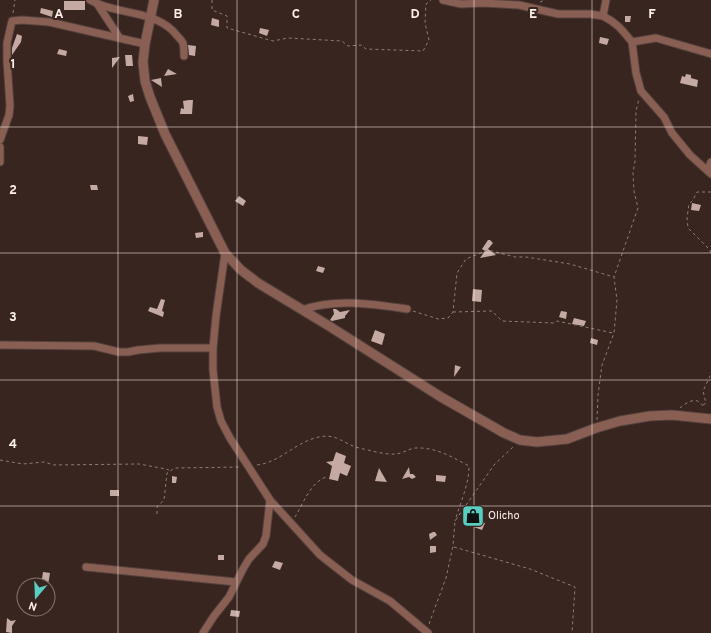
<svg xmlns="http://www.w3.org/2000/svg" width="711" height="633" viewBox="0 0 711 633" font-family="Overpass,sans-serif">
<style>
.building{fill:#c5aaa3}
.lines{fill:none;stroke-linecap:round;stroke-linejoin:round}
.minor-casing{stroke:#54413c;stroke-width:9}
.tertiary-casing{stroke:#54413c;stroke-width:11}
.path{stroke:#8d7c77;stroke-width:1;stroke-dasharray:3 3;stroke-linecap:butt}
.minor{stroke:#895f54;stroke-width:7}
.tertiary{stroke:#895f54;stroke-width:9}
.grid{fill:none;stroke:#fdefeb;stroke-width:1;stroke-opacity:0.55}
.labels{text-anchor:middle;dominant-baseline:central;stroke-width:4;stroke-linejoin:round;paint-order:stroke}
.poi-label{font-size:11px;fill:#fdefeb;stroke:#39251f;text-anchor:start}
.grid-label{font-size:13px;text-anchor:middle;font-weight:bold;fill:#fdefeb;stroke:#39251f;stroke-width:4;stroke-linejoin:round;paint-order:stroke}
</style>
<rect width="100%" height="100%" fill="#39251f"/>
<path class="building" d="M64,1h21v9h-21z
M41,8l12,3 -1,6 -12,-4z
M625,16h6l-1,6h-5z
M212,18l7,2v7l-8,-2z
M260,28l9,2 -2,6 -8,-3z
M17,34l5,2 -1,6 -9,13v-7z
M600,37l9,2 -2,6 -8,-2z
M188,45l8,1 -1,10 -6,-1z
M59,49l8,2 -1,5 -9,-2z
M125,55h7l1,11h-7z
M120,57l-8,11v-10z
M168,69l9,5 -13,2z
M686,74l5,1v3l7,2 -1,7 -17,-4 2,-7 3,1z
M161,78l1,9 -11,-7z
M133,94l1,7 -4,1 -2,-6z
M189,100h4l-1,14h-12l1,-6 3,1 -1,-8z
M138,136l10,1 -1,8 -9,-1z
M90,185h7l1,5h-7z
M239,196l7,5 -3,5 -8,-5z
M692,203l9,2 -2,6 -8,-1z
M203,232v5l-7,1 -1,-5z
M488,240h2l3,3 -5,6 8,6 -16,3 5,-7 -3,-2z
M318,266l7,2 -2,5 -7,-2z
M473,289l9,1 -1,12 -9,-1z
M161,299l4,1 -3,11 2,1 -1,5 -15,-6 2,-4 7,2z
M333,309h3l4,3 10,-2 -5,6v2l-13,3 -2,-1 4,-6z
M561,311l6,1 -1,7 -7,-2z
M574,318l12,3 -2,5 -12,-2z
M375,330l10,4 -3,11 -11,-4z
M591,338l7,2 -1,5 -7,-2z
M455,365l6,2 -7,10z
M336,452l10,4 -2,7 7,3 -4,10 -7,-3 -2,8 -9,-2 3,-13 -6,-4 7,-1z
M409,467l1,7h3l3,3 -4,2 -3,-2 -7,2z
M379,468l8,14 -12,-1z
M436,475l10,1 -1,6 -9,-1z
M172,476l5,1 -1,6h-4z
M110,490h9v6h-9z
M473,519l12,4 -3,7 -11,-4z
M433,532h2l2,3 -7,5 -1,-6z
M430,546h6v6l-6,1z
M218,555h6v5h-6z
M275,561l8,2 -3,7 -8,-3z
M43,572l7,1 -2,12h-7z
M231,610l9,1 -1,6 -9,-1z
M7,618l4,3 5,-1 -4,6v7l-6,-1z"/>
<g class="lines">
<g class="minor-casing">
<path id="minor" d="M90,0c26,15 60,9 83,31 3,4 8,8 10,12 1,4 1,9 1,13
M443,0l18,4 22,-1 36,2 39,9h32l13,2
M606,0l-3,16c14,7 19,14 29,26l24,-4 55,16
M98,5l21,32
M632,42l4,31 5,18 23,26 8,16 18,22 21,19
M0,140l9,-25 1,-9 -3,-45v-18l5,-22 10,-1 27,2 96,22
M0,147v15
M708,170l3,-8
M225,253l-9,63 -3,32v22l4,37 4,14 9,17 40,62 50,55 32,25 38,21 38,32
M302,310c34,-12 70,-6 105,-1
M0,345l94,1 25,6h9l10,-2 22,-2h53
M86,567l150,15
M203,633l11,-17 15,-19 14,-28 6,-10 14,-15 3,-8 4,-36"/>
</g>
<g class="tertiary-casing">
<path id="tertiary" d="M154,0l-9,44 -2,18 2,19 5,16 15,37 60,119 16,17 17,13 71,43 112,71 63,36 16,7 17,2 30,-3 29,-11 24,-7 30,-5 22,-1 39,4"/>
</g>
<path class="path" d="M212,0v10l15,6v12l46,13 15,-3 54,3 6,5 13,-1 5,4 57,2 6,-11 -4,-17 1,-19 5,-4
M540,2l5,-2
M13,13l2,-13
M711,192h-14l-4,8 -4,4 -2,14 1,10 22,22 1,4
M413,311l25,8 10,-1 5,-6 4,-39 9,-14 22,-9 27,7h11l44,7 44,13
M453,312l39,-1 10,10 52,2 3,-2 56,12
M703,405l3,-2 -3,-12 8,-17
M680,408c8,-7 19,-13 24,1
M597,420l1,-25 4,-30 12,-32 3,-33 -3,-23 24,-69 -4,-17 -1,-18 2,-12 1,-50 3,-12
M0,460l23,4 21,-2 10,3 85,-1 27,5 3,1
M257,465c24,-3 38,-23 62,-28 18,-4 24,7 40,11 10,2 26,7 36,6 7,0 13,-5 20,-6 21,-1 37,9 54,18 0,19 -9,37 -14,55
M157,514v-7l7,-7 3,-27 8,-5 66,-1
M295,517c8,-13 15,-34 31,-40
M454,547l76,22 45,18 -3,46
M429,624l17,-46 7,-32 2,-25 39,-56 20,-19"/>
<use href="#minor" class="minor"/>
<use href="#tertiary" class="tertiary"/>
</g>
<path class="grid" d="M118,0v633M237,0v633M356,0v633M474,0v633M592,0v633M0,127h711M0,253h711M0,380h711M0,506h711"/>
<defs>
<g id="shop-square" transform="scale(1.15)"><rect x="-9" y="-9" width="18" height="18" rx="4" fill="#58cec0" stroke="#39251f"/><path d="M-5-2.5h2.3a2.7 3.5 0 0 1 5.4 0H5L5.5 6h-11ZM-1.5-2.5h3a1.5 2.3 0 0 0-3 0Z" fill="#111"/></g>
</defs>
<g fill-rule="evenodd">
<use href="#shop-square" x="473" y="516"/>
</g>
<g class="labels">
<g class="poi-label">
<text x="488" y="516">Olicho</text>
</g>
</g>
<g class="grid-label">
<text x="59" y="18">A</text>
<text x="178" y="18">B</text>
<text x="296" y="18">C</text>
<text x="415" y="18">D</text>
<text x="533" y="18">E</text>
<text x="652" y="18">F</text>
<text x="13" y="68">1</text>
<text x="13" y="194">2</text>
<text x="13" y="321">3</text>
<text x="13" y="448">4</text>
</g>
<g transform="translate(36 597) rotate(199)"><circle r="19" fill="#39251f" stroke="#877671"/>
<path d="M0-3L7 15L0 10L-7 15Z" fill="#58cec0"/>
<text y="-6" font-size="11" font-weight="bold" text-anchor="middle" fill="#fdefeb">N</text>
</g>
</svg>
